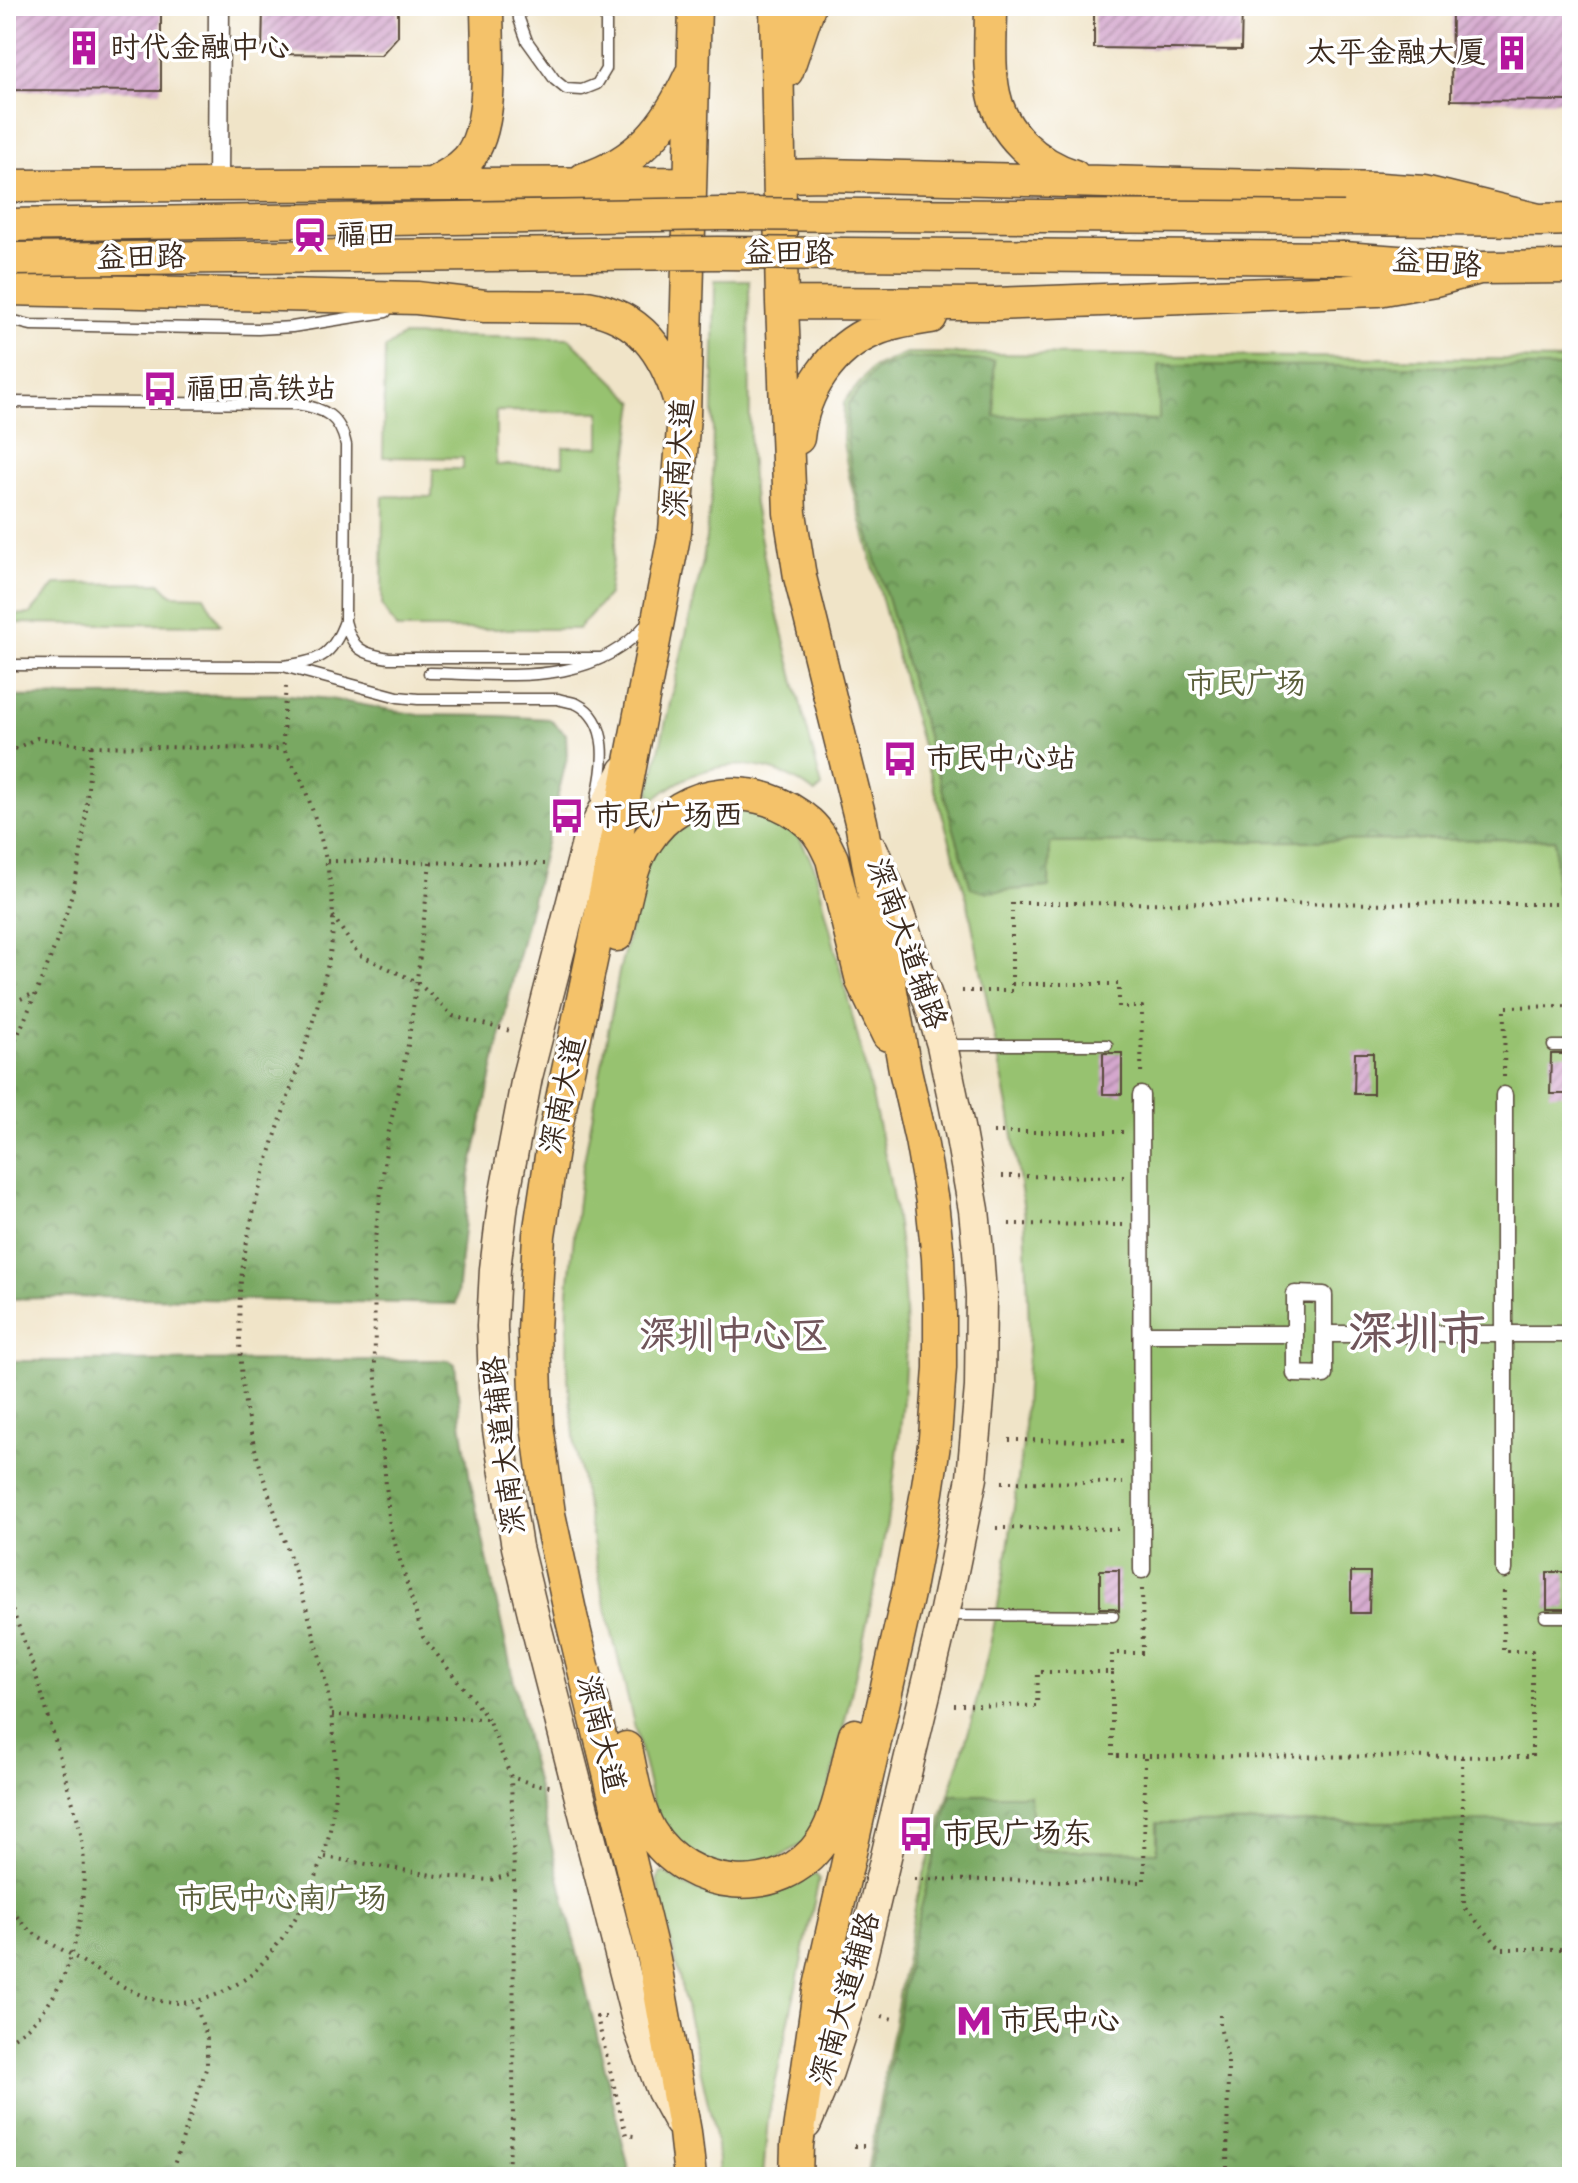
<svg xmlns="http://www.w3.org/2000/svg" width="1578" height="2183" viewBox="0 0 1578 2183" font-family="Mynerve,'LXGW WenKai TC',sans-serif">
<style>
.green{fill:#97c26f;stroke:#697646;stroke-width:2;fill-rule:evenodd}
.forest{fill:url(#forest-crowns);stroke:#5a6940;stroke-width:2}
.building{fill:url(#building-hatch)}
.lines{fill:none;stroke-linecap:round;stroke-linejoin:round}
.service-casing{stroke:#564638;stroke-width:13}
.pedestrian-casing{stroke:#564638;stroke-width:19}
.minor-casing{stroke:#564638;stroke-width:23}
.secondary-casing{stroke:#564638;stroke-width:33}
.primary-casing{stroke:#564638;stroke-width:35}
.path{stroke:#564638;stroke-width:4;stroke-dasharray:2 6;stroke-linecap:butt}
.service{stroke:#fff;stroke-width:10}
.pedestrian{stroke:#fff;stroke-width:16}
.minor{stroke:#fff;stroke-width:20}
.secondary{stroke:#fbe7c3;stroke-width:30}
.primary{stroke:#f4c26a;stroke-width:32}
.primary-bridge-casing{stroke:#564638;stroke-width:35;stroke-linecap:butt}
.primary-bridge{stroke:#f4c26a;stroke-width:32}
.labels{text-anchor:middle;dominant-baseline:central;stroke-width:7;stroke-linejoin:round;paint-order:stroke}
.poi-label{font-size:30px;fill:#3b2a1e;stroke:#fff;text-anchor:start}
.street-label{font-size:30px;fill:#3b2a1e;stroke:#fff}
.park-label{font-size:30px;fill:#5b5f3a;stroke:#fff}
.district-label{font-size:38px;font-weight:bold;fill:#71565b;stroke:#fff}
.town-label{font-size:46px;font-weight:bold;fill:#71565b;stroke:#fff}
</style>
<defs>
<pattern id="forest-crowns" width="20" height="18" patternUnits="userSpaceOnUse" patternTransform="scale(2)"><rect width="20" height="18" fill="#79a862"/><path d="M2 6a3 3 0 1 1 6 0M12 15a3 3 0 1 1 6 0" fill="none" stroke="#648950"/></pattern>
<pattern id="building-hatch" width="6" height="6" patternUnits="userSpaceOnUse" patternTransform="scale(2)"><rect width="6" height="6" fill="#d4a7cd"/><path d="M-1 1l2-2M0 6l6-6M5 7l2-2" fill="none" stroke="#ad88a6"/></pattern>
</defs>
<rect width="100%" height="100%" fill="#fff"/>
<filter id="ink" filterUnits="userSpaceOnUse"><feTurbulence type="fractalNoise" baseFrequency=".0125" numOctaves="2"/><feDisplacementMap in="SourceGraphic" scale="16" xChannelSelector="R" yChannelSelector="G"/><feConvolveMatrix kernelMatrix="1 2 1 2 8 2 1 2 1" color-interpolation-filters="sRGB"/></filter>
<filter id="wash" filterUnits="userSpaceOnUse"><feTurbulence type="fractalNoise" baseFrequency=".006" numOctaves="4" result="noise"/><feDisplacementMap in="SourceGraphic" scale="32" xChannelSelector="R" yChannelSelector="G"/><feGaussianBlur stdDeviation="1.8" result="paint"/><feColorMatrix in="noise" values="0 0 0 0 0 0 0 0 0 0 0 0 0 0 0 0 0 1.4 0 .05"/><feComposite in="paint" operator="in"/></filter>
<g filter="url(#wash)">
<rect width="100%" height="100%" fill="#f0e4c8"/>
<path class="green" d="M715,280h34l1,173 4,51 14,74 54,209 -7,6c-50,-40 -111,-35 -159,5l-7,-4 54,-233 9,-71z
M402,336l167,2 66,64 -27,193 -30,34h-181l-15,-23 1,-110 49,1 1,-28h30v-11l-80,-1 2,-108zM496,411l104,1v35h-37v18h-67z
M906,353l666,7v1817h-706l51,-280 53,-170 20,-82 14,-70 19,-130 6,-117 -4,-111 -15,-101 -43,-217 -57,-195 -61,-228 -6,-34 1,-40 28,-34z
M160,583l12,12 32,1 16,29 -214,-2v-8l24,-1 26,-30z
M744,806l32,9 23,22 16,31c15,61 30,121 46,182 25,103 49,209 44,316 -6,137 -42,271 -71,404l-7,26 -21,46 -44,25 -51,-1 -32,-19 -24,-36 -52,-215 -28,-151 -8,-76 1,-79 12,-107 39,-211 27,-107 26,-38 22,-13z
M661,1873h4l21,13 19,7 33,4 75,-23h3l3,5 -51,239 -5,59h-44l-2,-30 -6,-31 -54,-236z"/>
<path class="forest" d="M907,358l87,3 1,55 164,4v-55l413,2v527l-16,-1 -1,-54 -505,4 -1,44 -62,5 -16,-4 -119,-411 -5,-38 1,-35 28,-35z
M279,694l51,5 89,16 80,1 50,3 17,15 1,24 -51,207 -46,209 -14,130 -367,-7 -83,2v-602z
M449,1360l6,4 6,58 9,58 61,280 100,417h-625v-816z
M951,1795h79l3,55 124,2v-29l415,-2v356h-703l43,-235z"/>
<g id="blocks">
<path class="building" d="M6,6h155v85l-155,-1z
M263,6h135v30l-17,19 -119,-1z
M1094,6h148l-1,44 -147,-2z
M1452,6h120v95l-121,-1z
M1103,1053h19v41h-19z
M1355,1053h18v41h-19z
M1551,1054h19l-1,40h-19z
M1100,1570h19v41l-5,-3h-14z
M1351,1572h19l-1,41h-18z
M1547,1572h19v37h-19z"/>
</g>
</g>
<g filter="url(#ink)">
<use href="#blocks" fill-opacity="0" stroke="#564638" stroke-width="2"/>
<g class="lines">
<g class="service-casing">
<path id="service" d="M518,6l1,13 8,22 28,39 11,9 16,1 15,-6 9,-15v-63
M6,319l25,6 227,4 34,-2 94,-15
M6,402l290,2c28,4 44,12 50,41l-1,176c7,28 17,33 44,37h213
M6,665l277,1c36,-5 49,-9 62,-45
M283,666l115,31 20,2h140c6,2 14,3 19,5 34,17 27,63 20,93
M429,673c76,1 164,16 219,-51
M945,1045h162
M1553,1046h19
M946,1615l167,1
M1545,1617h27"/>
</g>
<g class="pedestrian-casing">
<path id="pedestrian" d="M1141,1095l1,475
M1504,1095v475
M1295,1294l29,1v80l-29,-1z
M1142,1334h153
M1324,1334h248"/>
</g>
<g class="minor-casing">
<path id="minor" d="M218,185l1,-179"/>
</g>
<g class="secondary-casing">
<path id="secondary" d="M624,771l-37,72 -60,234 -24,126 -8,66 -3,57 2,60 4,44 19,117 19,79 103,402 23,63 17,31
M806,2124l22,-52 25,-78 91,-379 28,-137 8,-91 1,-92 -3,-44 -4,-41 -14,-78 -18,-87 -13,-43 -33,-97 -23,-55"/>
</g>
<g class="primary-casing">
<path id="primary" d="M776,6l6,297 8,210 10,64 61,245 44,248 16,70 11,62 6,56 2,55v55l-5,70 -8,54 -18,97 -90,402 -22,154 -1,32
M991,6c0,29 -3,60 3,88 8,40 43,70 80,82
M787,71l22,-65
M781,176l44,-1 555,14 44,3 115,28
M584,179c54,-17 83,-53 106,-103
M432,184c13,-7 26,-14 36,-25 27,-32 19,-112 19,-153
M6,186l684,-3
M1344,218l195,2 33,-1
M1344,258l135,10 93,-1
M6,289l411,9 68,8 102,1c53,9 77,44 92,92
M782,303l213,1 383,-14 57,-10 44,-12
M798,438c5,-47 33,-90 77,-108 18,-8 37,-10 56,-13
M617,935c8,-30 12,-68 30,-94 36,-57 113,-61 162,-18 11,10 17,23 23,36l30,122 26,54
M626,1748c6,26 10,59 24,83 36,60 131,71 172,10 18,-26 24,-75 33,-106
M690,2177l-5,-45 -31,-173 -83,-343 -22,-102 -12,-89 -3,-94 5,-96 15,-98 58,-276 63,-330 9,-116 11,-409"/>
</g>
<path class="path" d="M6,761l3,-9 28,-14 54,8 192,3
M327,861l224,3
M430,862l-11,102 -11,81 -20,90 -14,112 1,122 15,158 33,110 65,82
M333,916l25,38 59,28 36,34 57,15
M1012,984h107v23h23l-1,70
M962,991h50v-88l560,1
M6,1005l27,-11
M6,1062c27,-63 58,-126 72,-194 8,-41 10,-82 13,-122
M1504,1077l1,-70 67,-1
M993,1132h130
M1002,1176l122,1
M1009,1224l114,1
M1009,1440l114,1
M1002,1482l121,1
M996,1528l128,1
M6,1596c26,58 42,119 59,180 6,23 16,48 18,72 5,65 -12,162 -77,193
M1112,1672v-19h31l-1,-65
M954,1705l83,1 1,-34h74v84l420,1v-106h-29l1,-64
M332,1715l156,4 23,58 22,7 17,2
M1462,1757l2,150 37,42h71
M325,1857l113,19 52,4 24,-6
M914,1879l230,3 1,-126
M6,1895c12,35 34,42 64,59 17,10 33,21 49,30 41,24 75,26 116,1 7,-4 14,-8 20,-14 124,-134 81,-277 29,-432 -19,-57 -41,-115 -43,-175 -1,-27 -3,-56 0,-83 5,-48 19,-97 34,-144 15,-47 32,-93 45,-141 6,-24 13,-48 13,-73 0,-48 -14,-99 -32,-144 -4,-10 -12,-18 -16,-28 -4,-10 0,-52 1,-65
M6,1920l6,-7
M1220,2015v12l8,33 -1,117
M882,2016l15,4
M606,2017h-9l29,118 8,1
M854,2146h16
M180,2177l-6,-12 33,-99v-27l-12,-37
M507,2177l6,-58 1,-245 -3,-97"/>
<use href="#service" class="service"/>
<use href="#pedestrian" class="pedestrian"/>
<use href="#minor" class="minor"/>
<use href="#secondary" class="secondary"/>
<use href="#primary" class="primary"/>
<g class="primary-bridge-casing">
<path id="primary-bridge" d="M6,225l715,-11 623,4
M8,259l711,-6 625,5"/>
</g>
<use href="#primary-bridge" class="primary-bridge"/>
</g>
</g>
<defs>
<g id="building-bare" transform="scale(2.76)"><path d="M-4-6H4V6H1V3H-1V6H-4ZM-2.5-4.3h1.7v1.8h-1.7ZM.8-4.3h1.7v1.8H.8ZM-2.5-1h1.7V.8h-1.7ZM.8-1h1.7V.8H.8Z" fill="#b5179e" stroke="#fff" stroke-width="2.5" paint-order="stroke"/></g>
<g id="station-bare" transform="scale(2.76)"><path d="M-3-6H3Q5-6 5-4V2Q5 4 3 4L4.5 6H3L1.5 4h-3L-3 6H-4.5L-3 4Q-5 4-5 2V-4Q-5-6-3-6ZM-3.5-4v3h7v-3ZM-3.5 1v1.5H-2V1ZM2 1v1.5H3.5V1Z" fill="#b5179e" stroke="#fff" stroke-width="2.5" paint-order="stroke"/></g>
<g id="bus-bare" transform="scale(2.76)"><path d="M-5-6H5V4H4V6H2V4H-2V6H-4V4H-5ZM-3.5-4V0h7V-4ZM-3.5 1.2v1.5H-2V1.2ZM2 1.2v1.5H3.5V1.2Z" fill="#b5179e" stroke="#fff" stroke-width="2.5" paint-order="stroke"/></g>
<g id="metro-bare" transform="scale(2.76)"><path d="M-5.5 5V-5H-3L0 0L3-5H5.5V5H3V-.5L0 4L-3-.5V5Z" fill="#b5179e" stroke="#fff" stroke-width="2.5" paint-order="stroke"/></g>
</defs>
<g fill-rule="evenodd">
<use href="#building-bare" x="84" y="48"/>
<use href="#building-bare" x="1512" y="53"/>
<use href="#station-bare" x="310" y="235"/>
<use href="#bus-bare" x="160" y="389"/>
<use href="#bus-bare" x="900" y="759"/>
<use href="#bus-bare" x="567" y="816"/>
<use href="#bus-bare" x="916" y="1834"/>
<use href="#metro-bare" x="974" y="2021"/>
</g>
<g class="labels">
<g class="poi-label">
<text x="110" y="48">时代金融中心</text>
<text x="1486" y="53" text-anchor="end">太平金融大厦</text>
<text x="336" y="235">福田</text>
<text x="186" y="389">福田高铁站</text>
<text x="926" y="759">市民中心站</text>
<text x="593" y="816">市民广场西</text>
<text x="942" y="1834">市民广场东</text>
<text x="1000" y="2021">市民中心</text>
</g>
<g class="street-label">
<text x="789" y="253">益田路</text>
<text transform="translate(141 258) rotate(-1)">益田路</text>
<text transform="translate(1437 264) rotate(4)">益田路</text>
<text transform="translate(680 458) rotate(-86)">深南大道</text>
<text transform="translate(906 944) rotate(70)">深南大道辅路</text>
<text transform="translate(564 1095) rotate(-78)">深南大道</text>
<text transform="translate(505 1445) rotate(-97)">深南大道辅路</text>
<text transform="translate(600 1734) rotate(76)">深南大道</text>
<text transform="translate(846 1999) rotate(-74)">深南大道辅路</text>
</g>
<g class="park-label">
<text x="1246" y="684">市民广场</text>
<text x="282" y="1899">市民中心南广场</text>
</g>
<g class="district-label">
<text x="734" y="1337">深圳中心区</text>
</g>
<g class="town-label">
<text x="1417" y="1335">深圳市</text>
</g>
</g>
<rect width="1578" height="2183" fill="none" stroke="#fff" stroke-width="32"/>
</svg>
